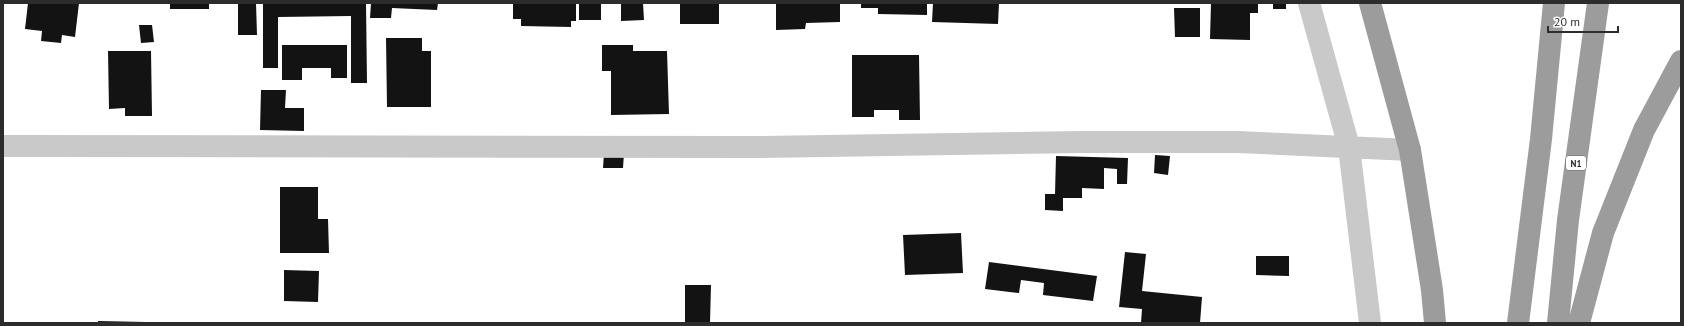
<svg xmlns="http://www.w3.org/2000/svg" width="1684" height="326" viewBox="0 0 1684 326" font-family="'PT Sans',sans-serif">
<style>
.building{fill:#131313}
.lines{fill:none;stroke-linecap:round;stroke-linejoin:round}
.minor{stroke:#c9c9c9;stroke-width:22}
.trunk{stroke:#9c9c9c;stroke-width:22}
.labels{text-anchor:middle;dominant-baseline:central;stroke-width:4;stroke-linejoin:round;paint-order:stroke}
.shield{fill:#fff;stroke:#6b6b6b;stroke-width:1}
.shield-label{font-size:9px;font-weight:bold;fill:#2c2c2c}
</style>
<rect width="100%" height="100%" fill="#fff"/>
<path class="building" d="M28,3h51l-4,34 -13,-2 -1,8 -20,-2 1,-10 -17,-2z
M170,3h39v6h-39z
M238,3h18l1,32h-19z
M263,3h103l1,80h-16v-67l-73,1v51h-15z
M371,3h67l-1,7 -45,-2 -1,10h-21z
M513,3h63v18h-5v6l-50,-1v-7h-8z
M579,3h22v17h-22z
M621,3h22l1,17 -23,1z
M680,3h39v21h-39z
M776,3h64v19l-34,1 -1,6 -29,1z
M861,3h66v12l-49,-1v-6h-17z
M933,3h66l-1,21 -66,-2z
M1211,3h47v10h-8v27l-40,-1z
M1273,3h13v6h-13z
M1174,8h26v29h-25z
M139,25h13l2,17 -13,1z
M386,38h36v13h9v56h-44z
M282,45h65v33h-16v-10h-29v12h-20z
M602,45h31v6h34l2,63 -58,1v-44h-9z
M108,51h43l1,65h-27v-8l-16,1z
M852,55h67l1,65h-21v-10h-25v7h-22z
M261,90h25l-1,18h19v23l-44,-1z
M604,153h20l-1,15h-20z
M1155,155l15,1 -2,19 -14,-2z
M1056,156l72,2 -1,26h-10v-15l-13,-1v21l-22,-1v10h-19v13l-18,-1v-16h10z
M280,187h38v32h10l1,34h-49z
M961,233l2,40 -58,2 -2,-40z
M1125,252l21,2 -4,37 60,6 -2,26h-59l1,-14 -23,-2z
M1256,256h33v20l-33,-1z
M989,262l108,14 -4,25 -50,-6 1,-12 -23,-3 -2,13 -34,-4z
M284,270l35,1 -1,31 -34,-1z
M685,285h26l-1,38h-25z
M98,321l48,1v1h-48z"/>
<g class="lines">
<path class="minor" d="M1309,3l40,144 21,176
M3,146l758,1 320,-5h157l172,8"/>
<path class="trunk" d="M1370,3l40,147 22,140 3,33
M1518,323l23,-184 13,-136
M1558,323l10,-103 30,-217
M1579,323l24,-90 41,-103 37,-69"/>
</g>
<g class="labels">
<rect class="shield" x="1566" y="156" width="20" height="14" rx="3"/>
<g class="shield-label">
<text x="1576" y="163">N1</text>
</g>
</g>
<rect width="1684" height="326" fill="none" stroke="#2c2c2c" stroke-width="8"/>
<path d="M1548 26v6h70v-6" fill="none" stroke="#2c2c2c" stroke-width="2"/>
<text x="1554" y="26" font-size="12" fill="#2c2c2c" stroke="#ffffff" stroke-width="3" paint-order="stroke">20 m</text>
</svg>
